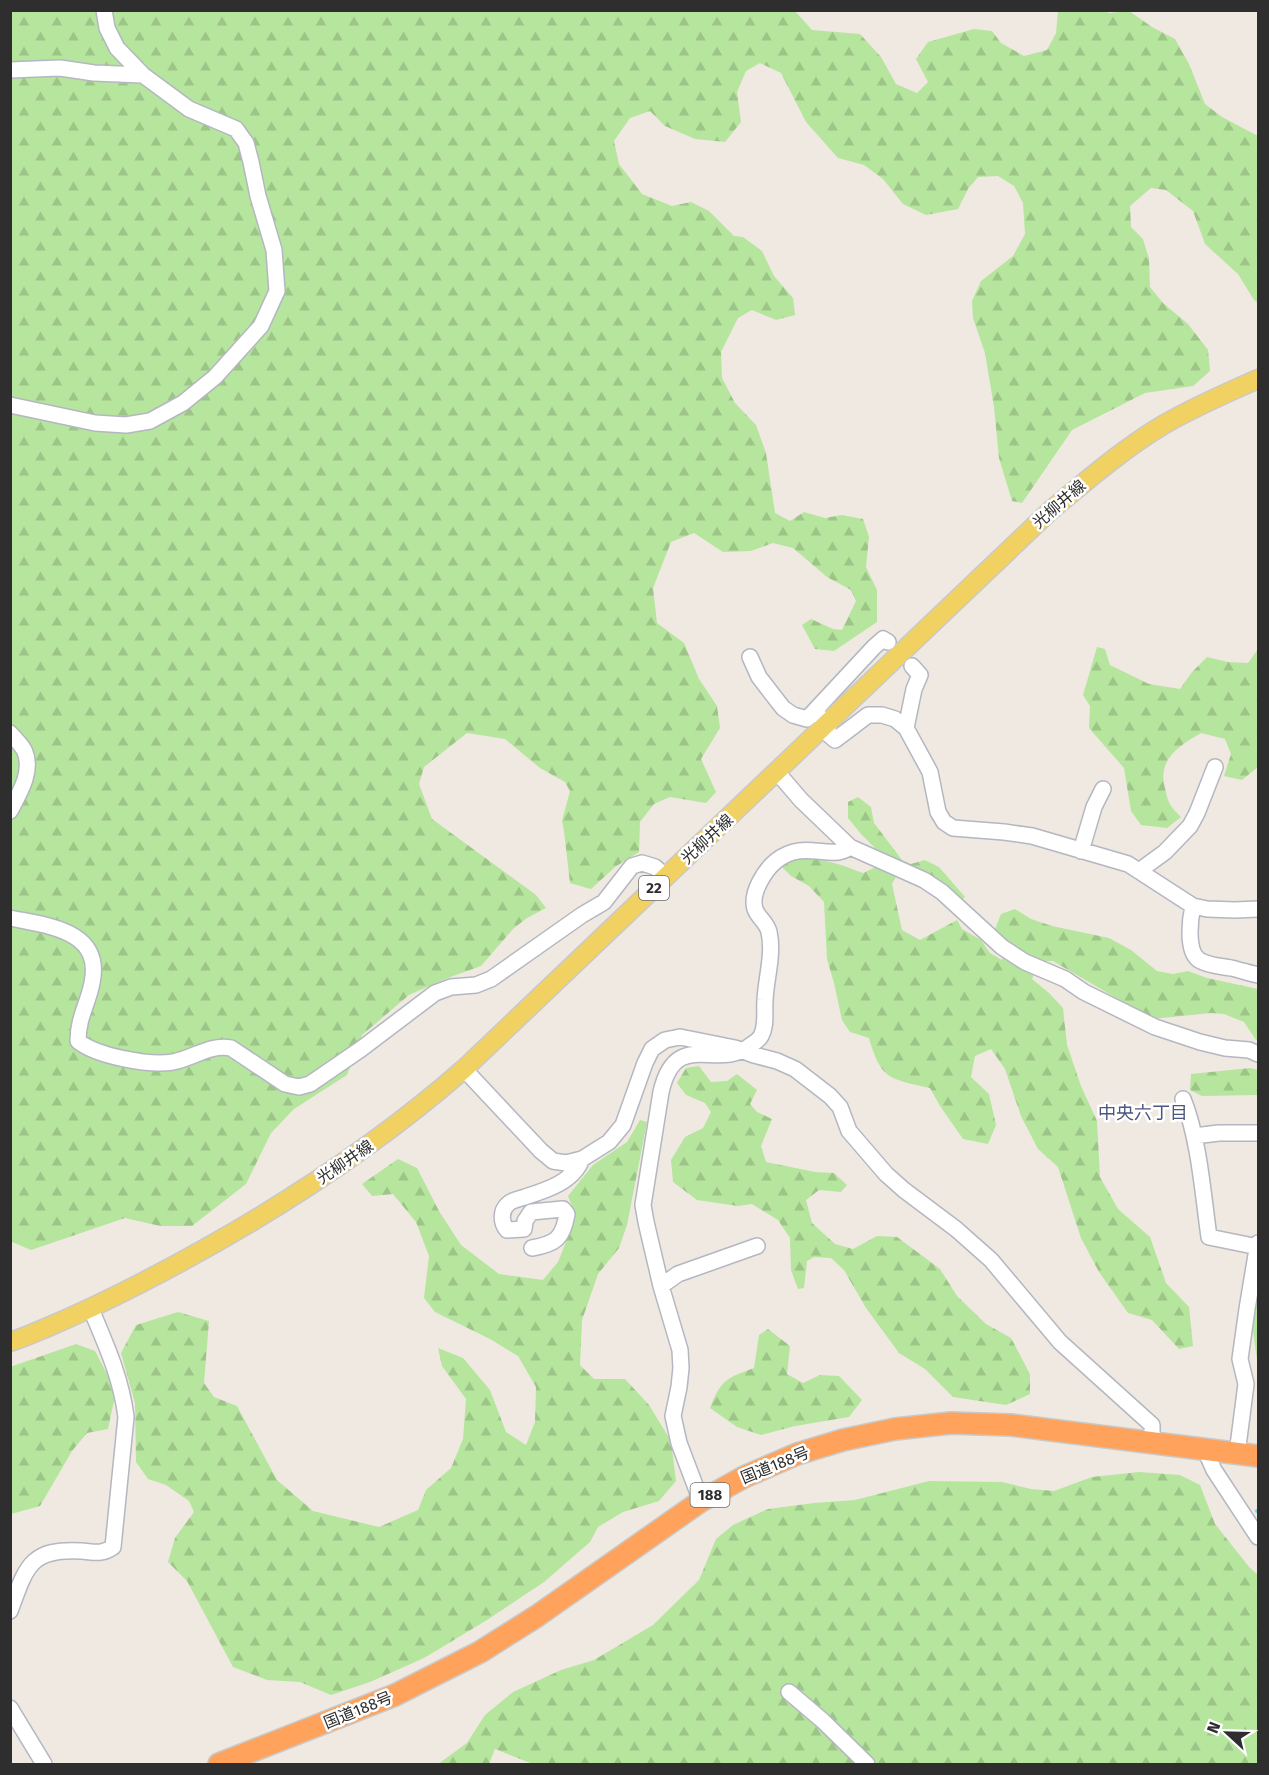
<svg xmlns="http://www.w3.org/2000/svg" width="1269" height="1775" viewBox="0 0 1269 1775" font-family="'Fira Sans','Noto Sans JP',sans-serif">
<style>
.forest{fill:url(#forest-firs)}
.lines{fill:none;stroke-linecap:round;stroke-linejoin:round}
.stream{stroke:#75cff0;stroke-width:4}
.minor-casing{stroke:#b4b7c1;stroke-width:18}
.major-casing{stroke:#c9c9c9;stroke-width:21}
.highway-casing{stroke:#c9c9c9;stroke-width:24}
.minor{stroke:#fff;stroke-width:15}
.major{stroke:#f2d163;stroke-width:18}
.highway{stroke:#ffa35c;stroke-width:21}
.labels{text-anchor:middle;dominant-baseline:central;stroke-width:5;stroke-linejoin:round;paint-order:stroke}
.shield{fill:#fff;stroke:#6d6d6d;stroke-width:1.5}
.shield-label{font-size:15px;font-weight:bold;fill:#2e2e2e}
.street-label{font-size:16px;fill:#2e2e2e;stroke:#fff}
.neighbourhood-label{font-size:18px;fill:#4d5680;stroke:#fff}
</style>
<defs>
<pattern id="forest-firs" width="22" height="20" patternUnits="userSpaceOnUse" patternTransform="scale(1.5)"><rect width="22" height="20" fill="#b6e59e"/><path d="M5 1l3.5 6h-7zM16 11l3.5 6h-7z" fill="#9dc588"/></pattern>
</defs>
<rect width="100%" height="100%" fill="#efe9e1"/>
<path class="forest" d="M10,11h785l17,19 48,4 21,23 15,27 21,9 11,-11 -12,-23 12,-17 46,-13 18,2 9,12 23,13 23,-6 9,-17 2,-22h47l4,2 20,-2 23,16 23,12 14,25 16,40 17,13 36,19v167l-4,-3 -16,-26 -33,-30 -12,-33 -27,-21 -15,-2 -21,18 1,21 12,12 6,20 1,28 13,16 25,21 20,26 2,21 -17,15 -48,7 -73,37 -50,73 -10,-2 -13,-43 -5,-51 -9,-54 -12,-35 -1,-17 9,-20 32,-25 12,-22 -2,-31 -9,-17 -16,-10 -20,1 -10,12 -10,20 -32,6 -23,-11 -20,-25 -19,-14 -26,-7 -32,-36 -25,-49 -21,-10 -14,8 -9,21 4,30 -16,20 -30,-3 -30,-13 -15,-15 -20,7 -16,23 5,23 23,30 30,12 19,-4 18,9 25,25 9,1 19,14 12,25 19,22 2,17 -19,5 -24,-10 -14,8 -17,34 1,26 13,25 21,22 10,28 9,60 15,8 14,-9 21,6 17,-3 21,4 6,18 -3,30 11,23v32l-43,29 -19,-2 -13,-24 9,-6 22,10 9,1 14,-29 -5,-11 -24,-13 -34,-29 -20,-5 -22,8 -28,1 -29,-19 -23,9 -18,46 4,35 27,20 15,36 18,27 3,22 -19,31 15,33 -10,11 -36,-6 -16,7 -14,18 -1,30 -24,15 -24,22 -21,-6 -6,-52 -2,-10 8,-30 -5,-9 -25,-14 -35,-29 -38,-6 -43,34 -5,17 13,35 104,76 10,13 -19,10 -13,10 -33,38 -36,13 -36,16 -47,40 -15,40 -53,34 -23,24 -25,51 -54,42h-32l-35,-8 -94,32 -21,-9z
M1097,647l8,2 5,16 39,19 31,5 12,-17 15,-15 21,5 20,1 10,-14v118l-16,13 -18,-4 7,-22 -6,-15 -24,-6c-22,13 -44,26 -36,55 3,15 5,18 16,29l-14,11 -26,-3 -10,-14 -7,-43 -35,-40 1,-22 -7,-11z
M858,797l13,10 3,16 28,37 9,4 14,-4 14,7 26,30 -4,4 -48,-29 -17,4 -4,8 10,46 18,10 37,-20 5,9 19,11 9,13 12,7 4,-17 -11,-14 6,-15 14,-5 16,10 21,7 57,12 22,12 26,21 16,3 15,-3 19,7 51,11v51h-2l-12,-18 -20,-8 -13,-1 -59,6 -99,-58h-14l-7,18 17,14 14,15 4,37 14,41 16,35 3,56 18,32 32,28 16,46 23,24 4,39 -14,3 -27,-29 -24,-7 -29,-41 -18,-34 -23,-71 -20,-18 -17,-33 -16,-47 -14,-20 -16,7 -4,21 18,17 7,31 -8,19 -25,-5 -23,-33 -10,-18c-40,-9 -49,-8 -61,-50l-19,-6 -8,-12 -8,-37 -7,-24 -3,-57 -15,-16 -18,-10 -9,-9 6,-8c29,-3 48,4 75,14l13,-6 -1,-19 -14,-14 -13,-16v-16z
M699,1066l12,16 16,-1 10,-7 20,16 -7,14 7,8 15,7 -11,27 5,16 49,10 19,1 13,12 -6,7 -22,-2 -13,10 6,23 23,21 18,5 24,-13 20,1 43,32 17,27 29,28 25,14 19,36v20l-24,11 -53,-8 -28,-28 -26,-16 -33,-45 -22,-38 -13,-12 -17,-1 -7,4 -3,27 -6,1 -7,-19 -1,-32 -12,-18 -26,-16 -14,2 -41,-6 -24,-18 -2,-22 14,-23 18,-9 8,-16 -6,-9 -19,-8 -9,-12 9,-15z
M1250,1068l8,2v25l-56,1 -12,-6 1,-16z
M640,1120l7,2 -20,103 -8,23 -21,26 -16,46 -2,45 14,14h31l24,26 22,36 5,40 -17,20 -36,11 -25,15 -8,15 -46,40 -57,38 -63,38 -54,24 -39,13 -31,-13 -33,-2 -34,-13 -46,-86 -19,-19 7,-24 19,-26 -5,-11 -23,-16 -18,-6 -12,-17 -1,-59 -14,-50 15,-28 42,-13 31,9 -5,62 10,14 23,9 40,74 36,31 66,16 39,-17 8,-20 25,-22 12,-29 3,-40 -24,-33 -4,-18 25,10 27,32 16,42 20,13 9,-23 1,-35 -18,-31 -28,-17 -55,-27 -11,-14 5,-42 -13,-34 -23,-28 -21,2 -10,-12 36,-25 19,9 22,43 22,34 38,29 44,6 15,-18 12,-30 3,-23 -5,-13 25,-31 34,-23z
M1258,1282v85l-6,-43z
M768,1329l22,17 -3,28 16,9 17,-8 19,1 23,24 -13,17 -54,9 -34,9 -24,-8 -27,-19c11,-29 17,-30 44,-40l5,-33z
M76,1344l19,7 21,40 -8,38 -21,4 -15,18 -32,55 -29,8 -1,-147z
M1139,1472l41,3 20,10 15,39 35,44 8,7v189h-725l-38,-15 -6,15h-51l29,-21 18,-28 28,-23 48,-22 33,-10 59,-35 46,-45 17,-41 17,-14 35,-16 46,-6 41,-3 74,-19 73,1 29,7 23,2 38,-14z"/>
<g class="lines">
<path class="stream" d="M1257,1511h1"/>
<g class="minor-casing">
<path id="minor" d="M10,70l50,-2 34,5 49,2
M10,405l85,18 31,2 24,-4 33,-18 32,-26 46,-51 16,-35 -3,-41 -16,-54 -7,-34 -5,-19 -10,-14 -47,-20 -46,-34 -26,-27 -10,-20 -3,-18
M750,657l9,20 24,31 10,7 14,4 67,-72 9,-8 5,3
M814,712l14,12v10l7,6 33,-25h14l13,4 11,9 24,44 8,40 6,10 9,6 51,4 28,4 96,28 65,42 14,3 28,1 23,-1
M906,728l8,-39 6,-14 -8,-9
M10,733c5,6 12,12 15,19 8,20 -6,42 -15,59
M777,772l24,28 49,47 74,33 18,12 60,55 23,15 40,17 19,13 71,35 45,15 25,6 24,2 9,4
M1081,851l13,-44 9,-18
M1139,871l26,-19 25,-26 7,-13 18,-46
M1193,906c-3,13 -7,45 6,54 10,6 21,6 32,8 9,2 18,5 27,7
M10,918c38,8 93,12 82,65 -4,21 -14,34 -14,58 18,15 71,25 95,21 21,-4 36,-18 58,-14l54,36 14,3 11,-3 51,-35 74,-56 16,-6 25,-2 15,-6 91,-64 22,-13 28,-36 10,-3 13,4 11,10
M464,1069l77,82 12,10 13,2 16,-4 27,-17 14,-17 22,-62 7,-14 13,-9 15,-3 55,11 19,7 23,6 18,8 35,27 10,11 9,24 37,43 18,16 52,39 35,31 69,82 92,83v18
M1183,1099c16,39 20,96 26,138l49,10
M1194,1136l25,-3h39
M532,1248c24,-4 31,-10 35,-34l-4,-5 -32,3 -6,9 -1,8 -17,1c-6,-7 -7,-19 1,-26 4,-4 11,-5 17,-7 22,-7 48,-15 57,-38
M661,1286l17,-12 79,-28
M1205,1450l9,20 44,67
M1237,1454l9,-70 -6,-25 7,-50 11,-66
M701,1501l-22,-58 -6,-27 6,-29 2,-19 -1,-18 -19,-64 -15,-64 -3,-17 18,-113c15,-65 56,-20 90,-47 4,-3 8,-5 10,-9 6,-11 3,-24 4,-36 1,-22 9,-46 4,-68 -2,-10 -11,-14 -14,-23 -5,-16 10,-39 21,-48 29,-23 54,1 74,-14
M10,1611c16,-43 19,-63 71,-60 14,1 20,4 32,-4l13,-130c-5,-40 -20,-72 -35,-108
M789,1692l34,29 44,43
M10,1708l34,56"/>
</g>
<g class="major-casing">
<path id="major" d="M10,1342c13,-4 26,-10 38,-15 33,-14 64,-29 95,-45 114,-59 224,-128 321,-213l586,-558c36,-30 73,-62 113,-86 31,-18 63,-32 95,-46"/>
</g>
<g class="highway-casing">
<path id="highway" d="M219,1764l176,-69 85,-43 57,-36 164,-115 43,-24 53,-23 46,-14 52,-11 56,-6 60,2 247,31"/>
</g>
<use href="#minor" class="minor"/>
<use href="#major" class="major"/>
<use href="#highway" class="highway"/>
</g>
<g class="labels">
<g class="shield">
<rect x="639" y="876" width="30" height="24" rx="4.5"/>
<rect x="690.5" y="1483" width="39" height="24" rx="4.5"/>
</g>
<g class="shield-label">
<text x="654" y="888">22</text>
<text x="710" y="1495">188</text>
</g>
<g class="street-label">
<text transform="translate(1059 504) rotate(-41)">光柳井線</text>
<text transform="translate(707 839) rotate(-43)">光柳井線</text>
<text transform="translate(345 1162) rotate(-34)">光柳井線</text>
<text transform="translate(775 1465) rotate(-22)">国道188号</text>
<text transform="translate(358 1710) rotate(-22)">国道188号</text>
</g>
<g class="neighbourhood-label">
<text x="1143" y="1113">中央六丁目</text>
</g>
</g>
<rect width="1269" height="1775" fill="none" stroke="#2e2e2e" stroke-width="24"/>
<g transform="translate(1227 1733) rotate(292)" stroke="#ffffff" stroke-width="4.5" paint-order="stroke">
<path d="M0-4.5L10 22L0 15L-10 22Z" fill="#2e2e2e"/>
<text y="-9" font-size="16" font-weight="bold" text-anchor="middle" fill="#2e2e2e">N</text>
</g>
</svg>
